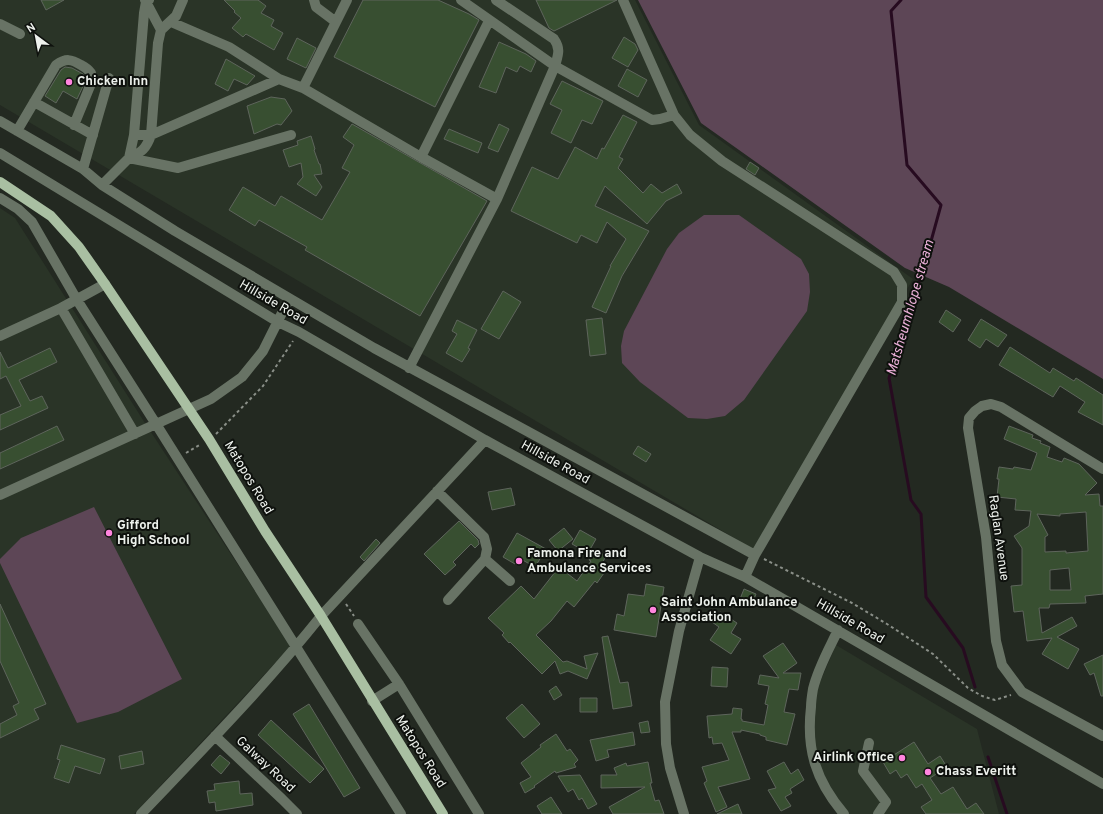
<svg xmlns="http://www.w3.org/2000/svg" width="1103" height="814" viewBox="0 0 1103 814" font-family="Overpass,sans-serif">
<style>
.built{fill:#2a3427}
.green{fill:#5d4656}
.lines{fill:none;stroke-linecap:round;stroke-linejoin:round}
.stream{stroke:#270b20;stroke-width:3}
.building{fill:#384f31;stroke:#5e655c;fill-rule:evenodd}
.path{stroke:#8a8f88;stroke-width:2;stroke-dasharray:3 3;stroke-linecap:butt}
.minor{stroke:#687365;stroke-width:10}
.major{stroke:#a9bfa2;stroke-width:10}
.poi-dot{fill:#ff85de;stroke:#0e110d;stroke-width:1.5}
.labels{text-anchor:middle;dominant-baseline:central;stroke-width:4;stroke-linejoin:round;paint-order:stroke}
.poi-label{font-size:13px;font-weight:bold;fill:#eef2ed;stroke:#0e110d;text-anchor:start}
.street-label{font-size:13px;fill:#eef2ed;stroke:#0e110d}
.water-label{font-size:14px;font-style:italic;fill:#ebb0d8;stroke:#0e110d}
</style>
<rect width="100%" height="100%" fill="#232921"/>
<path class="built" d="M0,0h635l64,125 214,154 -160,270 -753,-444z
M0,208l15,10 128,202 148,226 -157,168h-134z
M836,645l141,84 22,85h-150l-23,-31 -10,-27 -4,-31 5,-36z"/>
<path class="green" d="M638,0h465v379l-154,-92 -44,-19 -204,-145z
M704,215h35l62,44 8,15 1,18 -3,19 -63,89 -19,16 -18,3 -19,-1 -48,-36 -18,-19 -1,-17 3,-15 43,-82 12,-16z
M94,507l88,172 -64,33 -41,11 -77,-160v-4l21,-21z"/>
<g class="lines">
<path class="stream" d="M901,0l-10,11 16,154 34,40 -16,58 -36,115 22,122 10,14 5,83 37,51 12,39
M988,757l19,57"/>
</g>
<path class="building" d="M41,0h23l-18,10z
M224,0h34l8,6 -5,7 13,7 -3,6 12,7 -9,17 -28,-16 -3,3 -11,-9 9,-10 -7,-6 1,-1z
M363,0h75l31,14 10,6 -44,87 -101,-50z
M536,0h81l-63,31 -5,-3z
M624,37l11,7 3,6 -10,17 -16,-9z
M297,38l19,10 -10,20 -19,-9z
M499,42l27,12 10,7 -5,11 -11,-6 -3,6 -11,-5 -10,26 -17,-6z
M226,59l29,17 -8,9 -13,-6 -6,12 -13,-7z
M65,67l7,1 11,6 1,1v9l-7,15 -14,-8 -7,12 -11,-7 16,-26z
M627,69l20,11 -9,17 -20,-11z
M562,81l41,20 -11,23 -10,-4 -11,23 -20,-10 11,-23 -12,-6z
M271,97l14,2 7,12 -11,14 -4,-1 -23,10 -7,-28z
M623,115l14,7 -18,35 4,2 -5,9 25,25 8,-9 11,9 15,-9 5,9 -16,8 -19,23 -42,-38 -10,20 54,25 -27,45 -16,37 -14,-6 19,-41h-1l16,-27 -19,-17 -10,21 -16,-8 -4,8 -66,-32 21,-44 26,12 17,-32 22,12 5,-11 2,1z
M352,124l135,77 -67,115 -115,-66 2,-3 -48,-27 -4,6 -26,-16 14,-23 32,19 6,-10 41,24 28,-48 -8,-4 12,-23 -11,-8z
M499,124l10,5 -11,23 -10,-4z
M449,129l33,14 -4,10 -34,-14z
M311,136l4,13 -1,1 5,14h1l2,10 -8,1 8,12 -6,9 -19,-12 6,-7 -2,-14 -12,4 -6,-17 15,-5 -1,-4z
M750,162l9,6 -4,7 -9,-6z
M503,291l18,11 -22,37 -18,-10z
M946,310l15,10 -8,12 -14,-10z
M602,318l4,36 -16,2 -4,-36z
M981,319l26,16 -9,12 -12,-8 -6,9 -12,-8z
M457,320l20,10 -9,18 2,1 -8,13 -16,-9 11,-19 -5,-3z
M1010,347l40,26 3,-5 21,13 2,-3 27,17v30l-25,-13 7,-10 -25,-16 -7,11 -54,-32z
M50,348l7,14 -38,18 11,21 12,-5 6,12 -48,22v-15l21,-9 -15,-30 -6,3v-27l8,16z
M57,426l7,14 -64,29v-16z
M1009,426l24,9 -1,3 9,3 -1,2 10,4 -3,10 15,5 2,-4 15,6 18,19 -12,12 14,-1 1,12h3v88l-18,2 1,7 -36,1 -1,4h-10l3,25 30,-16 5,9 -20,11 22,12 -11,20 -26,-15 10,-16 -25,3 -4,-30 -9,1 -3,-26 11,-1v-37l-8,-12 15,-10 2,-15 -16,-1 1,-11 -19,-2 2,-18h-2l2,-12 14,2 1,-2 17,3 6,-17 -33,-14zM1086,512l2,39 -22,2v-2l-21,1v-15l3,-2 -11,-21 23,2v-2zM1069,568l2,22h-21v-20z
M638,446l13,8 -5,8 -13,-8z
M511,488l4,17 -23,5 -4,-18z
M459,521l19,19 1,4 -4,4 -4,-4 -18,18 3,3 -11,10 -21,-21z
M564,528l9,11 -15,12 -9,-11z
M580,530l16,9 -8,14 -16,-9z
M517,533l29,16 -11,18 -16,-9 -4,6 -12,-7z
M376,539l4,4 -16,18 -4,-4z
M595,550l11,6 -7,13 5,4 -7,10 -2,-2 -21,26 -7,-6 -16,20 -15,14 27,27 4,-1 20,8 -3,-13 14,-3 -11,26 -19,-8 -8,3 -5,-13 -13,13 -32,-32 -1,1 -7,-8 2,-2 -16,-15 33,-32 13,13 25,-32 18,14 14,-20 -2,-1z
M646,584l18,3 -8,50 -42,-7 3,-16 7,2 4,-22 16,2z
M744,589l12,5 -4,10 -12,-5z
M0,604l46,100 -12,5 5,10 -39,19v-14l17,-9 -4,-9 6,-3 -19,-42z
M720,612l17,11 -6,10 10,6 -10,15 -21,-14 9,-13 -7,-5z
M608,636l12,47 8,-1 4,24 -19,3 -11,-72z
M783,643l14,20 -14,10h18l-3,17 -9,-1 -5,23 11,2 -8,31 -21,-5v-3l-6,-2v-1l-19,-4v2h-9l18,47 -32,8 9,20 -11,5 -12,-29 3,-2 -5,-14 27,-7 -7,-17 -9,1 -1,-7 -3,1 -2,-22 25,-2 1,-6 9,1 -1,10h1v2l22,4 4,-20 -3,-1 4,-18 -11,-2 2,-9 19,3 -16,-22z
M1103,655v41h-2l-7,-23 -4,2 -6,-11z
M712,667l16,1 -1,19 -16,-1z
M556,686l6,9 -8,5 -5,-9z
M580,698h17v14h-17z
M309,704l51,84 -16,9 -51,-83z
M522,704l18,20 -16,14 -18,-20z
M271,720l53,49 -14,14 -52,-48z
M648,721l2,11 -9,1 -2,-10z
M633,732l2,13 -28,5 2,7 -13,4 -6,-21z
M556,734l11,17 3,-2 8,11 -4,4 2,3 -20,6 -1,-2 -21,15 1,1 -10,6 -5,-10 11,-6 -10,-14 20,-16 -1,-2z
M914,742l14,22 12,-8 7,11 -17,11 11,16 12,-7 14,22 9,-6 8,11h-58l-5,-7 11,-7 -10,-16 -6,4 -9,-14 -6,4 -5,-8 -6,4 -7,-12z
M61,745l44,14 -5,15 -25,-8 -6,17 -15,-5 6,-18 -3,-1z
M142,751l2,13 -23,5 -2,-13z
M220,755l10,8 -9,11 -10,-9z
M648,762l4,21h-2l5,18 4,-1 5,14h-51l-4,-7 36,-20 -44,1v-13h16l-3,-7 12,-5 1,3z
M784,762l7,12 7,-5 6,11 -14,9 2,4 -7,4 6,9 -10,5 -13,-21 8,-2 -9,-17z
M580,775l17,29 -9,5 -6,-11 -3,2 -6,-11 -5,3 -10,-16z
M239,781l1,13 12,-1 1,12 -37,6 -1,-9 -6,1 -2,-12 8,-1 -1,-6z
M551,797l11,17h-20l-5,-8z
M738,804l4,10h-25z"/>
<g class="lines">
<path class="path" d="M216,434l47,-48 30,-45
M186,453l15,-9
M764,559l88,44 35,21 46,30 35,34 14,8 13,4 16,-5
M346,604l8,12"/>
<path class="minor" d="M145,0l16,30
M314,0l2,7 20,15
M461,0l94,66 97,54 8,-1 14,-4
M623,0l51,115 16,20 32,26 172,111 8,13v17l-147,253 -10,22
M171,22l58,25 50,32 24,9 118,69 76,42
M0,24l20,10
M303,88l44,-88
M34,102l59,33
M0,121l83,48 19,16 73,46 199,117 381,207
M17,131l39,-66c10,-7 15,-6 25,0 4,2 7,4 10,8l-1,13 -16,39
M134,135h17l128,-56
M0,153l278,169 21,10 186,108 215,117 45,20 358,207
M421,157l68,-136
M129,158c13,-6 17,-9 22,-23l7,-92 3,-13 15,-14 7,-16
M129,158l49,10 113,-33
M83,169l26,-91
M102,185l27,-27 5,-23 10,-122 2,-11 3,-2
M0,198l18,11 14,13 45,78 79,124 245,390
M61,308l74,126
M0,336l61,-28 44,-24
M409,368l88,-169 58,-133c3,-11 6,-17 -1,-27l-58,-39
M1103,469l-102,-62 -10,-3 -9,2 -7,5 -6,7 -1,10 18,109 10,104 6,24 20,27 81,44
M437,491l47,46 3,12 -2,10 -37,41
M0,495l211,-96 31,-22 21,-26 26,-52
M485,559l25,22
M358,624l41,60 80,130
M838,630c-9,19 -20,38 -25,59 -1,6 -2,12 -2,18 -5,43 5,74 33,107
M372,701l27,-17
M215,736l67,63 15,15
M869,743l-6,28 23,31 -8,12
M141,814c61,-64 124,-128 180,-198l164,-176
M684,814l-14,-46 -4,-24 -1,-42 14,-71 21,-74"/>
<path class="major" d="M0,182l51,34 28,31 26,37 104,155 56,92 56,85 122,198"/>
</g>
<g class="poi-dot">
<circle cx="69" cy="82" r="4"/>
<circle cx="109" cy="533" r="4"/>
<circle cx="519" cy="561" r="4"/>
<circle cx="653" cy="610" r="4"/>
<circle cx="902" cy="758" r="4"/>
<circle cx="928" cy="772" r="4"/>
</g>
<g class="labels">
<g class="poi-label">
<text x="77" y="82">Chicken Inn</text>
<text x="117" y="526">Gifford<tspan x="117" dy="15">High School</tspan></text>
<text x="527" y="554">Famona Fire and<tspan x="527" dy="15">Ambulance Services</tspan></text>
<text x="661" y="603">Saint John Ambulance<tspan x="661" dy="15">Association</tspan></text>
<text x="894" y="758" text-anchor="end">Airlink Office</text>
<text x="936" y="772">Chass Everitt</text>
</g>
<g class="street-label">
<text transform="translate(273 303) rotate(30)">Hillside Road</text>
<text transform="translate(555 463) rotate(29)">Hillside Road</text>
<text transform="translate(248 478) rotate(59)">Matopos Road</text>
<text transform="translate(998 538) rotate(82)">Raglan Avenue</text>
<text transform="translate(850 622) rotate(30)">Hillside Road</text>
<text transform="translate(420 752) rotate(58)">Matopos Road</text>
<text transform="translate(265 765) rotate(43)">Galway Road</text>
</g>
<g class="water-label">
<text transform="translate(911 308) rotate(-74)">Matsheumhlope stream</text>
</g>
</g>
<g transform="translate(36 36) rotate(328)" stroke="#0e110d" stroke-width="3" paint-order="stroke">
<path d="M0-3L7 15L0 10L-7 15Z" fill="#eef2ed"/>
<text y="-6" font-size="11" font-weight="bold" text-anchor="middle" fill="#eef2ed">N</text>
</g>
</svg>
